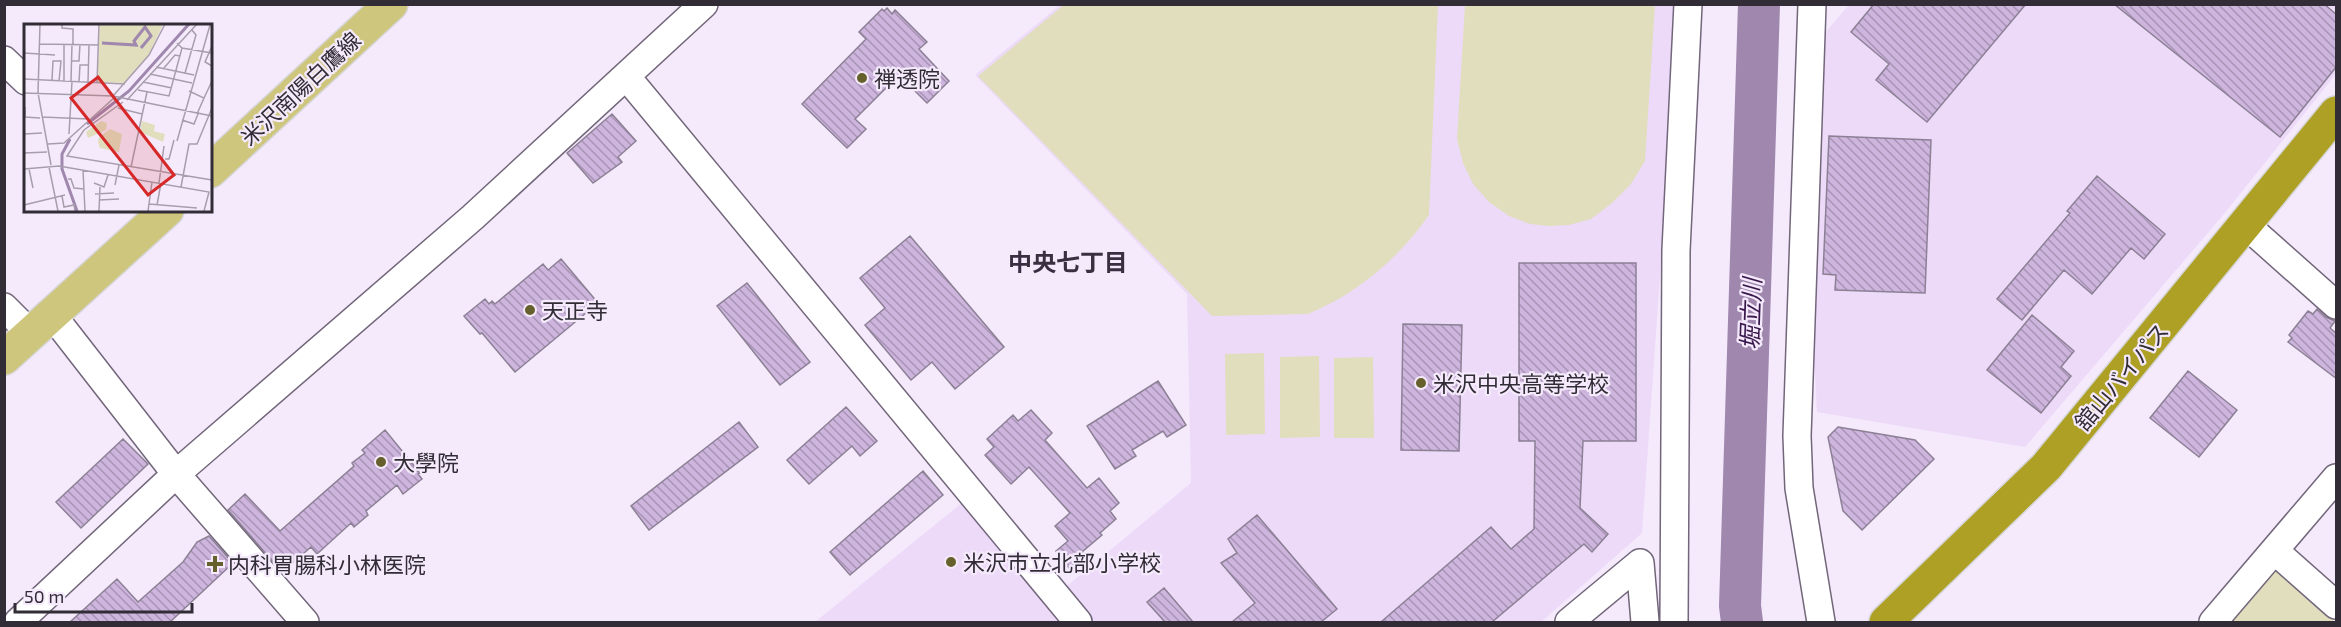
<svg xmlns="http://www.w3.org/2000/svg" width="2341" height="627" viewBox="0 0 2341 627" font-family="'Exo 2','Noto Sans JP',sans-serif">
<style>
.built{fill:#eddaf9}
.green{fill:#e1debd}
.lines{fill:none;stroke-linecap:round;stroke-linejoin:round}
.river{stroke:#9f87ae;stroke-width:42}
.building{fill:url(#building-back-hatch);stroke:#8c8095;stroke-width:1.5}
.minor-casing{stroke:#72667a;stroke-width:30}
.major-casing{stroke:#d6d5d7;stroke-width:36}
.highway-casing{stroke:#d6d5d7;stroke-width:36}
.minor{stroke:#fff;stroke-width:27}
.major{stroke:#cec67c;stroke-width:33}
.highway{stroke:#ada024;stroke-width:33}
.poi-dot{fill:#66602c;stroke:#f5eafc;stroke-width:2}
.labels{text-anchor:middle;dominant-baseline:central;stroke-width:4.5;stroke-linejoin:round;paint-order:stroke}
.poi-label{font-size:22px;fill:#312c35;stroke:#f5eafc;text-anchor:start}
.street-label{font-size:22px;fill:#312c35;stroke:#f5eafc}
.neighbourhood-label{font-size:24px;font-weight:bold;fill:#3a2f41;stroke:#f5eafc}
.water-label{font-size:24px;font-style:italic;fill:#39184b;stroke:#f5eafc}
.inset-river{fill:none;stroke:#9f87ae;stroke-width:3}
.inset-road{fill:none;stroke:#a79eac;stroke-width:1.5}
.view{fill:#d62828;fill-opacity:0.15;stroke:#d62828;stroke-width:3}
.inset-edge{fill:none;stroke:#312c35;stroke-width:3}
</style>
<defs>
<pattern id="building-back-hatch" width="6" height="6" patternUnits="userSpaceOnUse" patternTransform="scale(1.5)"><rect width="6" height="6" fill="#ceb5de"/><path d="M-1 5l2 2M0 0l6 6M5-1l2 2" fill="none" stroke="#a893b5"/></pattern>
</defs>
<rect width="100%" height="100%" fill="#f5eafc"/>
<path class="built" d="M1060,5h619l-37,528 -101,89h-453l-27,-31 130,-108 -4,-189 -212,-219z
M1849,5h487v69l-112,140 -199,233 -208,-35 -5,-92 11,-285z
M963,502l98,120h-246z"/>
<path class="green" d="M1065,4l373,1 -9,210c-31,44 -71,78 -121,99l-96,2 -234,-240z
M1465,5h190l-10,156 -14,23 -19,19 -21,16 -22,6 -20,1 -19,-2 -21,-8 -20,-14 -16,-18 -10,-21 -6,-24z
M1264,353l1,81 -39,1 -1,-81z
M1319,356l1,81 -40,1v-81z
M1373,357l1,81h-40v-80z
M2275,569l61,53h-107z"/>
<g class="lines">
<path class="river" d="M1742,622l-2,-16 19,-602"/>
</g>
<path class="building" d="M1874,4h152l-99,118 -51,-42 13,-16 -38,-32z
M2114,4h210l13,11v51l-57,71z
M887,8l5,6 3,-4 32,32 -8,7 30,32 -22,22 -28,-28 -44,44 11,10 -19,19 -45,-44 64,-65 -7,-7 23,-23 2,2z
M612,114l24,27 -18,16 4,5 -29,21 -26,-30z
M1829,136l102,4 -6,153 -90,-3 1,-15 -13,-1z
M2097,176l68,58 -21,25 -13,-11 -39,46 -28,-24 -42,50 -25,-21 73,-86 -3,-2z
M910,236l94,111 -49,42 -23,-27 -21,18 -46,-55 20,-17 -25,-30z
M561,259l37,44 -83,69 -33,-39 -2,1 -16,-18 21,-17 4,5 3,-3 3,3 48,-40 5,6z
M1519,263h117v178h-53l-3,67 28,26 -16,18 -8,-8 -92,78h-111l110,-95 20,22 23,-20 1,-88h-16z
M747,283l63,79 -30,23 -63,-79z
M2317,309l9,8 9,4 -5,7 7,6v45l-49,-37 4,-4 -3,-3 19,-24 5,3z
M2032,315l42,36 -13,16 10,9 -30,37 -54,-43z
M1403,324l59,1 -3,126 -58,-1z
M2188,371l49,39 -38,47 -49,-39z
M1158,381l28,44 -19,12 -4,-6 -31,19 4,6 -21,13 -28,-43z
M846,407l31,34 -17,15 -8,-10 -43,38 -22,-24z
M1031,410l21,23 -7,7 42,48 12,-10 20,25 -9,8 6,8 -16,14 2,2 -20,17 2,3 -15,13 -13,-17 12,-10 -13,-15 15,-13 -41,-46 -18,17 -26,-29 9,-8 -7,-8 26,-24 5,6z
M739,422l19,25 -109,83 -18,-24z
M1838,427l77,13 19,19 -72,71 -19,-19 -15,-74z
M385,430l35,43 -2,1 4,5 -19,15 -6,-9 -31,26 2,4 -14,12 -3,-4 -34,31 -6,-7 -29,25 -54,-62 17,-16 35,37 74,-65 -2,-3 13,-10 -3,-3z
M123,439l25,25 -67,64 -25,-26z
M923,471l20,24 -93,80 -20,-23z
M1257,515l80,94 -16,13h-89l23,-19 -34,-40 16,-10 -9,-14z
M209,536l24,27 -63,59h-100l47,-43 21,23 45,-40 14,-20z
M1164,588l29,34h-28l-18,-20z"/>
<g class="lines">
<g class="minor-casing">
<path id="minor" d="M1812,4l-15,432 2,52 22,134
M4,60l22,21
M626,76l452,546
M2246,225l90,80
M4,307l27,27
M53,316l123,158 129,148
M2275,551l61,54
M1640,563l5,59
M18,622l158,-148 297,-257 231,-213
M1569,622l71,-59
M1674,622l2,-372 12,-246
M2213,622l123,-144"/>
</g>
<g class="major-casing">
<path id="major" d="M210,171l181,-167
M4,358l163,-148"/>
</g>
<g class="highway-casing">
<path id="highway" d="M1886,622l160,-155 290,-354"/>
</g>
<use href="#minor" class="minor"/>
<use href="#major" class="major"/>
<use href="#highway" class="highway"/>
</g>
<g class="poi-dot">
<circle cx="862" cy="78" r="6"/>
<circle cx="530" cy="310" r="6"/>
<circle cx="1421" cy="383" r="6"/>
<circle cx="381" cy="462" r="6"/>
<circle cx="951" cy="562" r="6"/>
<path d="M212 555h6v6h6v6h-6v6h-6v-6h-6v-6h6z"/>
</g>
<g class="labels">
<g class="poi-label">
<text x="874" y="78">禅透院</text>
<text x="542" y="310">天正寺</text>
<text x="1433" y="383">米沢中央高等学校</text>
<text x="393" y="462">大學院</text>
<text x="963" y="562">米沢市立北部小学校</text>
<text x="228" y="564">内科胃腸科小林医院</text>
</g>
<g class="street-label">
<text transform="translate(300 88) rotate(-43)">米沢南陽白鷹線</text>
<text transform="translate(2121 376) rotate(-50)">舘山バイパス</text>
</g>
<g class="neighbourhood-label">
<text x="1068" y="261">中央七丁目</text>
</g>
<g class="water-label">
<text transform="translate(1750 314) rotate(-88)">堀立川</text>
</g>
</g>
<g transform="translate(24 24)">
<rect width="188" height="188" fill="#f5eafc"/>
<path d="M76,0h63l-14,30 -25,29 -27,-1zM77,97l6,2 -1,7 -18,8 -2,-6zM118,97l13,4 -1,6 11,3 -2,8 -23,-10zM86,105l12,5 -3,18 -19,-4 -2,-6 1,-5z" fill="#e1debd"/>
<path class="inset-river" d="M78,19l34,2 -2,-4 11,-14 6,9 -10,12M63,100l42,-33 60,-67M46,115l-8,15v15l15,42"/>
<path class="inset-road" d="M16,0l-2,69 13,72M38,0v4l11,1v15M153,19l5,5 30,5M16,20l59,1M188,22l-7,16 7,4M0,29l31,2M48,37h7l1,-17M132,43l38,8M140,44l11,-13 5,1M161,49l11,-38 -4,-5M126,50l42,9M0,55l101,5M28,56l1,-19h8l-2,20M40,57v-37M47,57l1,-37M55,58l1,-17h9M64,58l1,-37M73,58l2,-58M119,58l29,6M114,66l31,6 13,-48M165,67l15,7 -7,16M0,69l89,3 36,-41 16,-31M89,72l99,20M180,74l8,-17M103,76l70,-76M99,78l-39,28 -17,26 145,24M1,83v10l15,1M94,84l24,6M18,93l47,2M158,96l12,4 4,-10M0,110l18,-1M45,110l3,-53M153,117l33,-116M24,120l16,-1 51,-46M0,129l23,-1M141,135h4l5,-19M25,143l9,44M107,143l16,-75M0,145l35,-3 150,26 -5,19M5,145l4,19M59,146l2,41M44,155h3l3,9 10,1M70,159l10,4 4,-12M135,159l5,-37M91,161l4,-20M157,163l8,-43h8l15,-36M71,170l19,-1M38,172l2,11 10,-2 1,6M75,176l20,-1M125,180l48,4M0,181l41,-10M133,181l4,-22M75,187l1,-24M124,187l4,-29"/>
<path class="view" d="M74,53l76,98 -26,20 -77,-97z"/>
<rect width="188" height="188" class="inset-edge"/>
</g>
<rect width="2341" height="627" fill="none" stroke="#312c35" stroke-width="12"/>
<path d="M15 603v9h177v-9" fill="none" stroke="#312c35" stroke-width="3"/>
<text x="24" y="603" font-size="18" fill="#312c35" stroke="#f5eafc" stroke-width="4.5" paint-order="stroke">50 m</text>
</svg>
